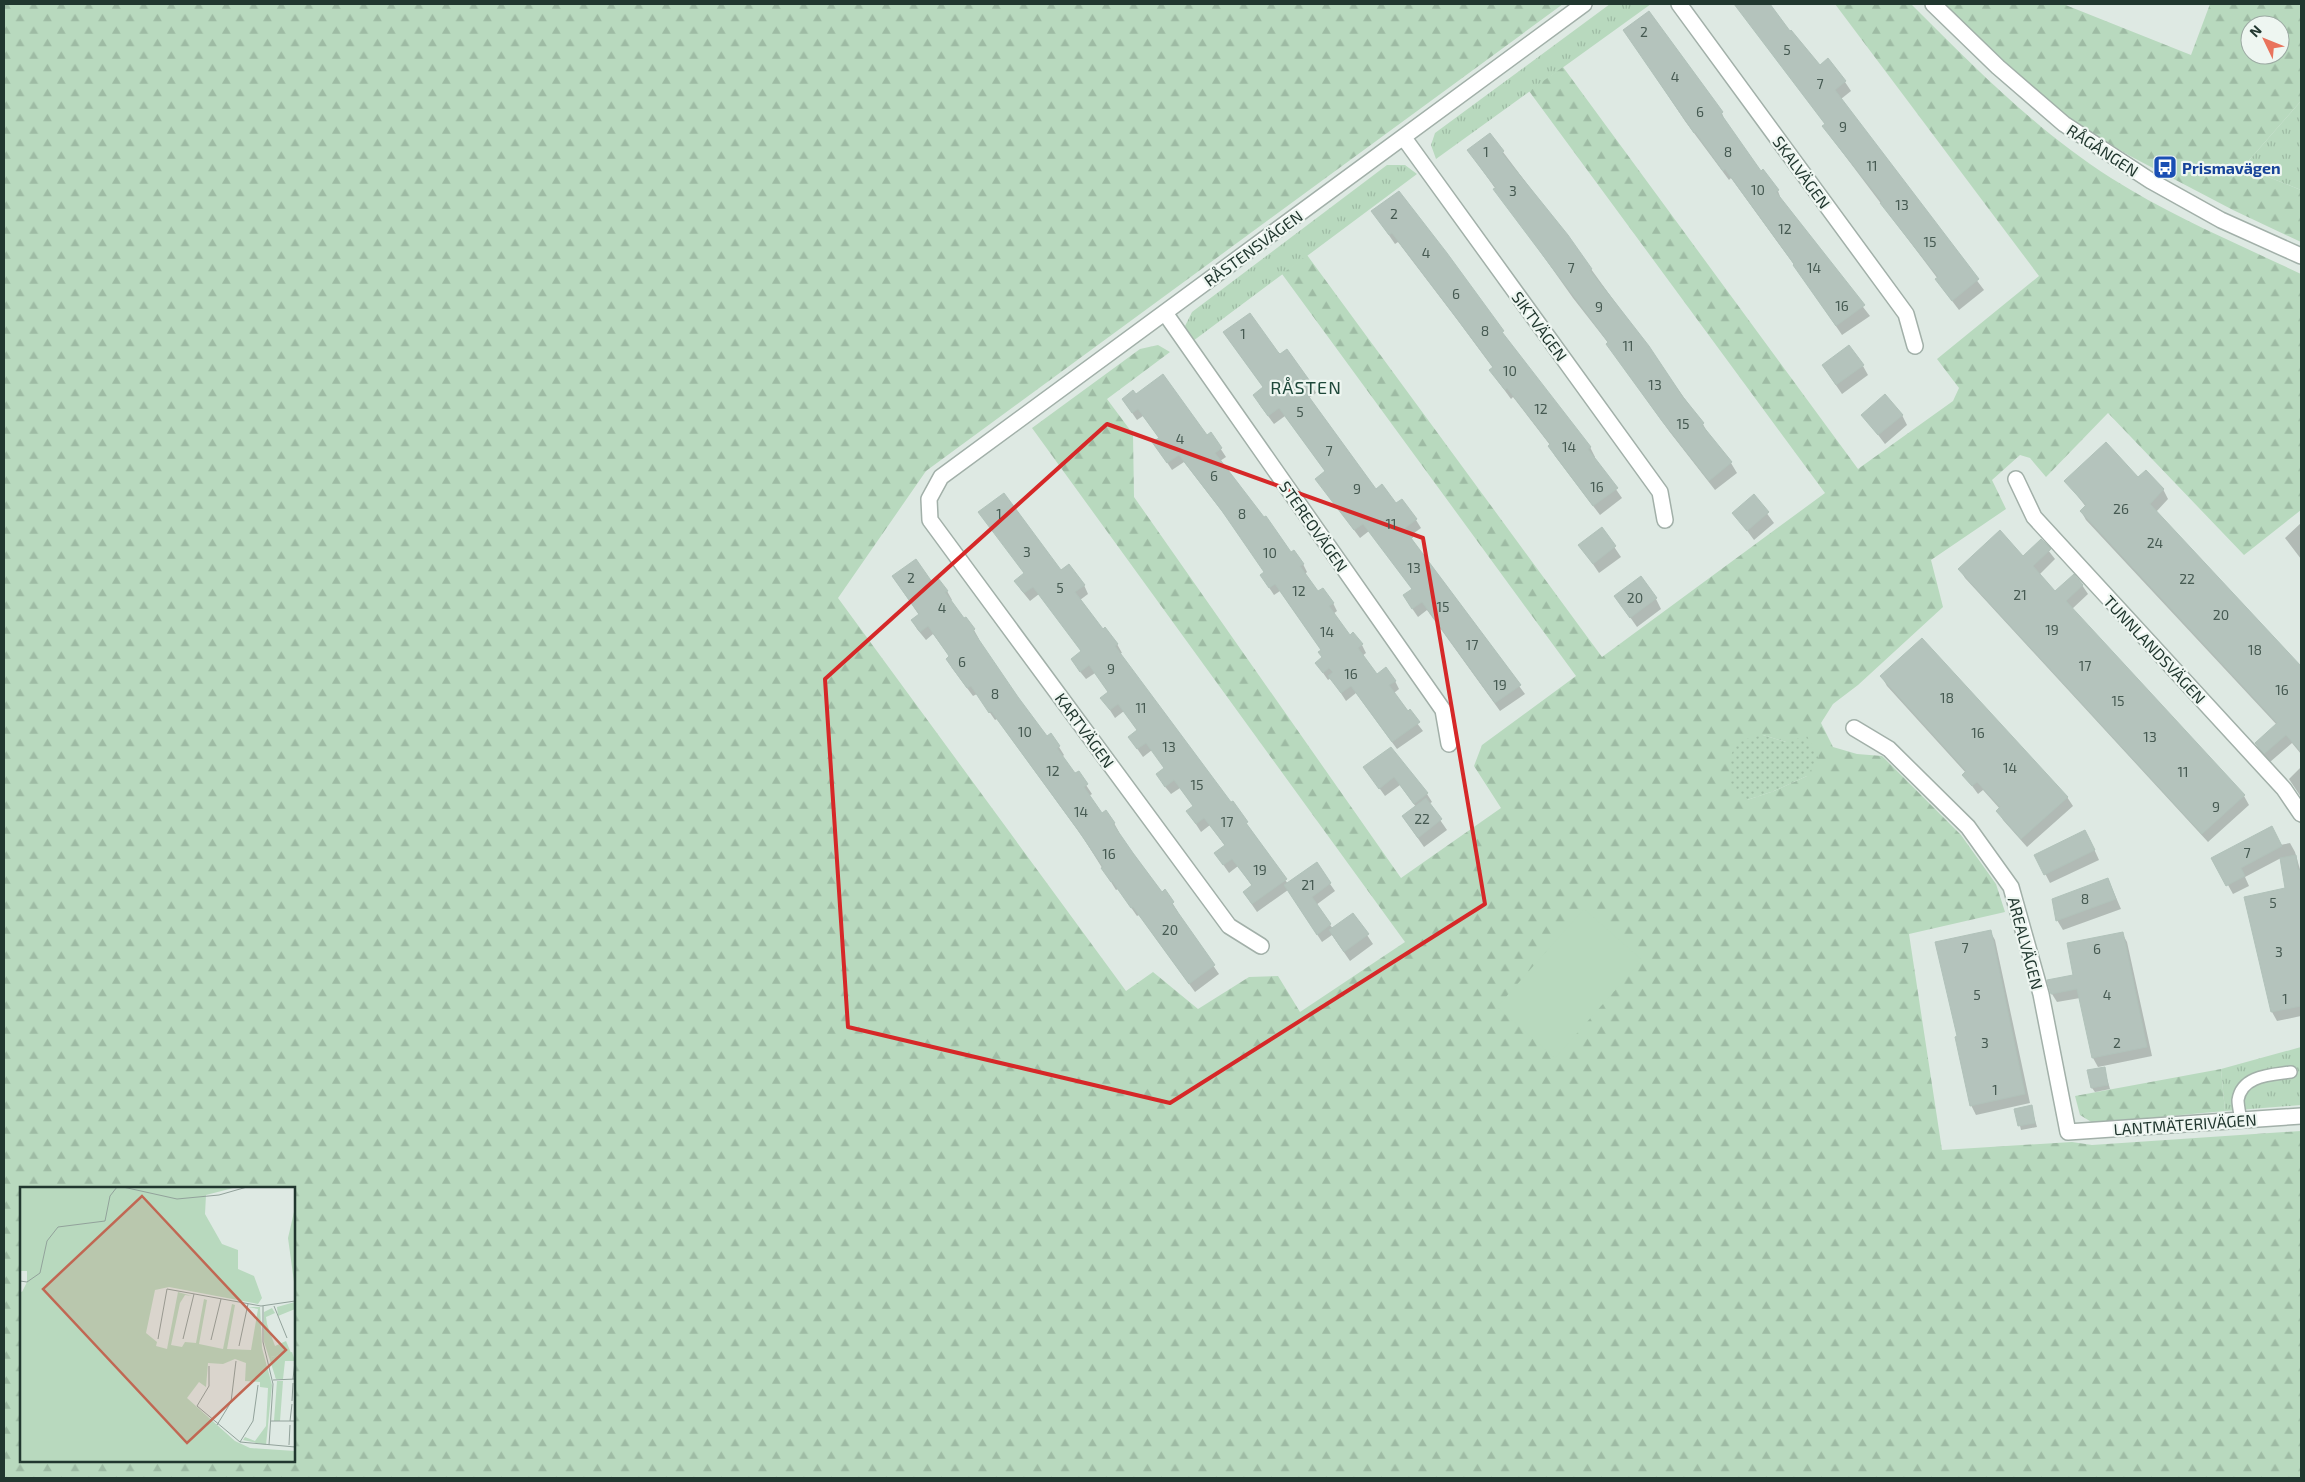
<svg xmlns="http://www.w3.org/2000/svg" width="2305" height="1482" viewBox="0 0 2305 1482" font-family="'Exo 2',sans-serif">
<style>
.grass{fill:url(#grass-tufts)}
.forest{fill:url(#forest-firs);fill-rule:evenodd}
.park{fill:url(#park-dots)}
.pitch{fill:#b8d9be}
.shadow{fill:#0003}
.building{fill:#b4c3bc;stroke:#b1c2ba}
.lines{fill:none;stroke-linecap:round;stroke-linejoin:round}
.lane-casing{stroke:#a2b0a9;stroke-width:14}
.street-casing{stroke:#a2b0a9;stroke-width:18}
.lane{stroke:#fff;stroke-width:11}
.street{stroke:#fff;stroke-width:15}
.marked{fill:none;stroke:#d62828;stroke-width:4;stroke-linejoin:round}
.labels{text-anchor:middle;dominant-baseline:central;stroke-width:4.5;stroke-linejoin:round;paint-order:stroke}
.number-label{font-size:14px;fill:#465a52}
.street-label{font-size:16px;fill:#21372f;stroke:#eef6f1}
.transit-label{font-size:16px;font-weight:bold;fill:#164399;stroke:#eef6f1;text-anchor:start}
.neighbourhood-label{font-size:18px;letter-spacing:1px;fill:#1e483a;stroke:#eef6f1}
.inset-road{fill:none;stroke:#92a29b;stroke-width:1}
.view{fill:#c16753;fill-opacity:0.15;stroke:#c16753;stroke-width:2.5}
.inset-edge{fill:none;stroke:#21372f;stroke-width:2.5}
</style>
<defs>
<pattern id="grass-tufts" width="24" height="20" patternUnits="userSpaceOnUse" patternTransform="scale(1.25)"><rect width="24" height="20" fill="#b8d9be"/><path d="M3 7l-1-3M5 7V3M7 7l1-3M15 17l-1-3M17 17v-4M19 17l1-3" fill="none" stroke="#9ebba4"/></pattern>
<pattern id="forest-firs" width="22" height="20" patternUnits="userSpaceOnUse" patternTransform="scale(1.25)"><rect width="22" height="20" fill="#b8d9be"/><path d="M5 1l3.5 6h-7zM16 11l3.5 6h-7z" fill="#9ebba4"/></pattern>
<pattern id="park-dots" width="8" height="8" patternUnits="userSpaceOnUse" patternTransform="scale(1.25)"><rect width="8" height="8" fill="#b8d9be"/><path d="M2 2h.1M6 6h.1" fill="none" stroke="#9ebba4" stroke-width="1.8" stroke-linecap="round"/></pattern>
</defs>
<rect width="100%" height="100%" fill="#dee9e3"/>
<path class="grass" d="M1610,4h41l-215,155 -5,-14 4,-12z
M2301,101v89l-58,-23z
M1387,165h18l12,9 -224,167 -8,-15 7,-14z
M2301,1047v58l-76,6 -4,-42z"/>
<path class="forest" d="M4,4h1559l-637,467 -88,127 288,393 27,-19 45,37 51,-32 29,-1 22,36 105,-70 -373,-514 108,-79 18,-4 12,7 -63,47 26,35 1,63 267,381 100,-70 -27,-42 8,-21 94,-69 -294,-402 25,-19 295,402 223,-164 -296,-402 34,-24 295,402 95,-68 6,-13 -22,-29 102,-83 -204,-272h76c63,63 125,126 200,174 60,38 127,66 190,96v236l-57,45 -136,-142 -62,64 -16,-19 -10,-3 -28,25 14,29 -75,51 12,47 -85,78 -25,19 -12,19 12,24 24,7 25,2 79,79 35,49 9,28 -96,22 33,216 130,-8 20,3 209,-14v347h-2297zM1763,735l23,7 21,34 -33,15 -27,9zM21,1188h273v273h-273z
M1945,4h118l128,51 19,-51h91v97l-58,66 58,23v52l-68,-32 -103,-54 -56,-34 -70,-59zM2250,25h30v30h-30z
M2221,1069l4,42 -132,12 -13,-8 -5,-19z"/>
<path class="park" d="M1763,735l23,7 21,-6 12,21 -12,19 -33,15 -27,9 -17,-17 -1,-24 9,-18z"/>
<path class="pitch" d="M1584,909l58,51 -87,98 -58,-51z"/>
<path class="shadow" d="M1735,4h34l21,28 29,35 26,15 6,9 -10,8 143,191 -25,20 -16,-21 -5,-10 -108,-143 -6,-10 2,-1z
M1653,73l69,40 4,11 35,49 2,-2 15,20 4,11 88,114 -28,19 -47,-69 -64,-88 -2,2 -44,-59z
M1503,152l88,117 112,155 5,10 23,29 6,10 -22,17 -46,-59 -55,-77 -5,-10 -36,-46 -98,-138z
M1373,212l73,42 62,88 82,105 5,10 -1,1 28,40 -22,17 -45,-59 -5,-11 -37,-48 -2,2 -14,-19 -6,-10 2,-2 -34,-46 -61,-80 -3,2z
M1224,333l53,20 34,31 5,9 -7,5 67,93 20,14 5,-4 15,19 5,8 -11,8 6,10 109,148 -25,17 -73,-101 -9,7 -9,-13 4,-14 -44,-59 -9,7 -38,-51 4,-15 -41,-56 -11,8 -15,-20 5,-16z
M1863,366l5,9 -26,19 -13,-19z
M1136,395l71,42 4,-3 15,23 -6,4 71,93 12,10 4,8 -2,2 13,19 15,10 4,8 -4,3 17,22 12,9 4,8 -4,3 14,20 19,5 4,8 -5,4 29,38 -26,18 -41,-56 -10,8 -15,-23 -3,2 -12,-17 7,-5 -1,-7 -42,-60 -6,4 -8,-12 -1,-11 -37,-53 -44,-57 -12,8 -13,-20 1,-11 -17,-23 -6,4 -9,-13 -5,-8z
M1863,415h39l5,10 -22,19z
M2138,479l25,10 5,10 -12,13 145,157v85l-9,-11 -22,19 -8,-9 -6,-9 21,-19 -191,-205 -5,-9 5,-4 -20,-26z
M1754,496l20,27 -20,17 -20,-27z
M980,512l81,59 23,14 4,9 -8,6 23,31 14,13 5,9 -3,1 111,150 2,-1 56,81 28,-20 19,27 -19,14 17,24 34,6 6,9 -23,17 -18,-26 -10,7 -34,-52 -31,22 -13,-19 8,-7 -14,-20 -9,7 -14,-20 10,-7 -15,-21 -9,7 -13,-20 6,-5 -14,-19 -9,6 -9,-11 3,-14 -13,-19 -9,7 -14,-20 9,-6 -14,-20 -9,7 -13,-20 7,-5 -14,-20 -9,6 -9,-11 5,-16 -43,-58 -9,7 -9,-11 -5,-9 9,-7z
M2301,523v36l-16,-21z
M1602,529l19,28 -22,16 -19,-28z
M2041,541l14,18 -16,16 16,18 27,-8 6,9 -16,15 172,187 5,9 -41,37 -243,-264 -5,-9 63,-12z
M893,577l39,7 15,7 5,9 -2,1 13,19 2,-2 9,12 5,9 -1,1 39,58 30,39 12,10 5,8 -2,2 13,18 3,-2 14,21 -3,2 13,18 12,9 5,9 -1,1 44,60 3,-2 13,21 -1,1 42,61 -24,18 -56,-77 -2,1 -19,-27 -2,1 -32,-51 -87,-120 -2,1 -18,-26 -4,2 -21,-28 -5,-9 3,-2 -17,-23 -7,6 -9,-11 -5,-9 7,-5z
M1616,597l40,2 5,10 -24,18z
M1882,677l185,120 6,9 -46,41 -24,-27 -5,-9 2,-2 -17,-19 -5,4 -14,-19 2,-2 -79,-87z
M1390,749l37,45 5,8 -3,2 18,26 -23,17 -21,-30 13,-10 -16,-22 -15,11 -15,-21z
M2301,767v30l-12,-18z
M2090,840l9,20 -49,23 -14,-27z
M2290,843l5,9 6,21v143l-24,5 -5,-9 -26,-114 40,-9 -5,-31 -36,19 4,9 -16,8 -20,-36z
M2108,879l13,30 -58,21 -6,-10z
M1990,931l5,9 35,163 -54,12 -5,-10 -13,-68z
M2122,933l5,9 25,114 -54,11 -5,-9 -13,-60 -23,4 -5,-8z
M2104,1068l6,21 -15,3 -3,-4z
M2031,1106l6,21 -16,3 -5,-21z"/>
<path class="building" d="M1734,4h36l20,27 1,-1 29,35 8,-7 18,23 -11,9 144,189 -27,22 -17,-22 3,-2 -58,-74 2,-1 -60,-76 3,-2z
M1649,11l74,101 -2,2 40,57 2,-2 16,21 -3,2 89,113 -29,21 -43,-61 1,-1 -69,-95 -2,2 -28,-39 -1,1 -71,-103z
M1490,133l14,18 -2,2 66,82 24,34 -2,1 59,76 34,51 21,26 -2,2 30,37 -23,19 -47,-60 -56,-77 2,-2 -115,-153 3,-1 -29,-38z
M1399,191l48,62 57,78 -2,1 89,115 -3,2 30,39 -25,18 -45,-60 2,-2 -43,-56 -2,2 -16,-20 4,-3 -41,-55 -60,-79 -3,2 -18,-24z
M1250,313l28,39 2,2 7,-5 25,35 -8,6 72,99 6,-5 14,19 6,-4 15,20 -12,9 8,9 -2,1 110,147 -26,18 -73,-101 -10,7 -9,-14 9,-6 -49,-65 -9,6 -39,-51 10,-8 -46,-63 -11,8 -15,-21 10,-8 -40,-55z
M1849,345l15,20 -28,20 -14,-20z
M1163,374l44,61 4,-3 11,16 -7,5 49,64 2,-1 25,36 3,-2 10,14 -4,2 18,25 5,-3 11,15 -5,3 21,29 3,-3 10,12 -5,4 19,26 9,-7 10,14 -7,4 19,26 2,-2 10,13 -28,20 -41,-56 -10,7 -13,-17 5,-4 -4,-4 -6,5 -8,-10 7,-6 -4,-5 3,-2 -46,-66 -6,4 -9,-13 4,-3 -42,-61 -43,-56 -12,8 -15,-21 7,-4 -21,-29 -6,4 -10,-14 11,-9 3,4z
M1885,394l18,21 -25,20 -17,-20z
M2106,442l32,35 8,-7 18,19 -14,15 151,162v86l-15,-17 -22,19 -9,-11 22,-20 -197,-212 6,-6 -22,-24z
M1004,493l57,77 8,-6 16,21 -10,7 28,37 2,-2 13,17 -3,2 116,156 2,-1 15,21 -2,1 41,56 -35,25 -9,-12 9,-7 -20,-26 -9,6 -9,-12 11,-8 -21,-27 -8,6 -10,-13 7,-5 -19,-26 -9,7 -9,-13 8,-6 -18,-25 -9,6 -9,-12 9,-7 -19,-26 -8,6 -10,-12 8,-6 -19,-27 -9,7 -9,-13 10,-8 -48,-64 -9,6 -10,-12 10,-8 -46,-61z
M1754,494l15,18 -22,19 -15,-18z
M1602,527l14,19 -23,18 -15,-19z
M2000,530l23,26 18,-17 10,10 -18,17 22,25 19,-17 9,11 -17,16 179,194 -43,39 -244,-265z
M916,559l16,23 6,-4 10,13 -3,1 19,26 2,-1 9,12 -2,2 45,66 29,39 4,-3 9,13 -3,2 18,25 4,-2 9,13 -4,3 18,26 4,-3 9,13 -2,1 20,29 29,39 3,-3 9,13 -2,2 43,61 -26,19 -56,-77 -2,1 -19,-27 -1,1 -10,-14 2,-1 -25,-37 -87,-119 -2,2 -18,-27 -4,2 -21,-29 3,-3 -21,-30 -8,6 -9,-12 8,-6 -27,-38z
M1641,576l16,22 -27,20 -16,-22z
M1922,638l146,159 -47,42 -25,-28 4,-4 -23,-25 -5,4 -10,-11 4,-4 -86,-95z
M1391,747l37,46 -14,11 -20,-27 -15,12 -16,-22z
M1426,798l16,21 -24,19 -16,-22z
M2272,826l10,20 -41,22 4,8 -19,10 -15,-28z
M2085,830l10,20 -51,25 -10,-20z
M2296,855l2,15 3,-1v137l-30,6 -27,-115 41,-9 -5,-30z
M1317,862l14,21 -19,14 19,27 -14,11 -33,-50z
M2108,878l8,21 -60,22 -4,-22z
M1353,913l16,21 -25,18 -15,-22z
M1991,930l34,164 -55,12 -15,-69 2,-1 -22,-94z
M2123,932l24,115 -55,11 -15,-69 -26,5 -4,-14 26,-5 -6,-32z
M2105,1067l3,18 -17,3 -4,-18z
M2032,1105l3,18 -17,3 -4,-17z"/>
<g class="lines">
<g class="lane-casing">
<path id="lane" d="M2241,1120c-1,-6 -3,-14 -3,-20 4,-25 33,-25 53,-28"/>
</g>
<g class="street-casing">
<path id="street" d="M1679,4l227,310 9,32
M1933,4l65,63 66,57 87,57 70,39 80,36
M1404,138l256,354 5,28
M1165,313l278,397 6,34
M2016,479l18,38 250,272 17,25
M1854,728l35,21 79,78 43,60 30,107 27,138 233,-16
M1261,946l-32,-20 -299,-406 -1,-21 12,-22 643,-473"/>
</g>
<use href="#lane" class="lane"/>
<use href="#street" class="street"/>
</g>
<path class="marked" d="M1107,424l316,114 62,366 -315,199 -322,-76 -23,-348z"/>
<defs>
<g id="bus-square" transform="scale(1.25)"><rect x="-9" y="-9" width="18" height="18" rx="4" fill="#1a4fb4" stroke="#eef6f1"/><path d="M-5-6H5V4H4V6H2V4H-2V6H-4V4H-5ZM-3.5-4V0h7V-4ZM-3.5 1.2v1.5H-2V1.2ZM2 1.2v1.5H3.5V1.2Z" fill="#fff"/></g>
</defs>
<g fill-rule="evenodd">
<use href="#bus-square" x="2165" y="167"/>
</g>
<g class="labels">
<g class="number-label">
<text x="1644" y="31">2</text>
<text x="1787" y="49">5</text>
<text x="1675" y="76">4</text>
<text x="1820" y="83">7</text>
<text x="1700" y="111">6</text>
<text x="1843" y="126">9</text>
<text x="1486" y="151">1</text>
<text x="1728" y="151">8</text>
<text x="1872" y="165">11</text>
<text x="1758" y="189">10</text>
<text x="1513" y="190">3</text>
<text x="1902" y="204">13</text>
<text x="1394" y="213">2</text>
<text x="1785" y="228">12</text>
<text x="1930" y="241">15</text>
<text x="1426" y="252">4</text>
<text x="1571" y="267">7</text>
<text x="1814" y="267">14</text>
<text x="1456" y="293">6</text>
<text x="1842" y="305">16</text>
<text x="1599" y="306">9</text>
<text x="1485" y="330">8</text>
<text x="1243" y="333">1</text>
<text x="1628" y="345">11</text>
<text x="1510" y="370">10</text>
<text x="1655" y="384">13</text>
<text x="1541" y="408">12</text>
<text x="1300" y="411">5</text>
<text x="1683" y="423">15</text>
<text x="1180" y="438">4</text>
<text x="1569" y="446">14</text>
<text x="1329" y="450">7</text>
<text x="1214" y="475">6</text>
<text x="1597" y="486">16</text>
<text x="1357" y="488">9</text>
<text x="2121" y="508">26</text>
<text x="999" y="513">1</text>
<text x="1242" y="513">8</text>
<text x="1391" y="523">11</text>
<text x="2155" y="542">24</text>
<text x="1027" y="551">3</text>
<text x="1270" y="552">10</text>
<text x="1414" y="567">13</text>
<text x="911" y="577">2</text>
<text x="2187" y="578">22</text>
<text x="1060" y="587">5</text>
<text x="1299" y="590">12</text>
<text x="2020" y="594">21</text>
<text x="1635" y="597">20</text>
<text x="1443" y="606">15</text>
<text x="942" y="607">4</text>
<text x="2221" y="614">20</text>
<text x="2052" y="629">19</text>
<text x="1327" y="631">14</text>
<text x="1472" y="644">17</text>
<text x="2255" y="649">18</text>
<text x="962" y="661">6</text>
<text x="2085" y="665">17</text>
<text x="1111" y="668">9</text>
<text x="1351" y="673">16</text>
<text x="1500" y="684">19</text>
<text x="2282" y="689">16</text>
<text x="995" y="693">8</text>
<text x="1947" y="697">18</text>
<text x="2118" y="700">15</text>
<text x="1141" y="707">11</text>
<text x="1025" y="731">10</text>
<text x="1978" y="732">16</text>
<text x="2150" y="736">13</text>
<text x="1169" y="746">13</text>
<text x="2010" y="767">14</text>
<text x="1053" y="770">12</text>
<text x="2183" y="771">11</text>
<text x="1197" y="784">15</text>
<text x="2216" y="806">9</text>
<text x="1081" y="811">14</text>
<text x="1422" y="818">22</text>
<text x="1227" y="821">17</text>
<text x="2247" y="852">7</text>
<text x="1109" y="853">16</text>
<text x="1260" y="869">19</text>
<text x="1308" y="884">21</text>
<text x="2085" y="898">8</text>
<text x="2273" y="902">5</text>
<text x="1170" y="929">20</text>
<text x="1965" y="947">7</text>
<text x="2097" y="948">6</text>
<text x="2279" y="951">3</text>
<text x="1977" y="994">5</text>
<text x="2107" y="994">4</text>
<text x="2285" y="998">1</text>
<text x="1985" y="1042">3</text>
<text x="2117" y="1042">2</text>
<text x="1995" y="1089">1</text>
</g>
<g class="street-label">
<text transform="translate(2103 150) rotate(33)">RÅGÅNGEN</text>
<text transform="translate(1802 172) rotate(54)">SKALVÄGEN</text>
<text transform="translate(1253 248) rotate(-36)">RÅSTENSVÄGEN</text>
<text transform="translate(1540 326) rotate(54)">SIKTVÄGEN</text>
<text transform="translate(1314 526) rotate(55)">STEREOVÄGEN</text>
<text transform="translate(2155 649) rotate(47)">TUNNLANDSVÄGEN</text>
<text transform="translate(1085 730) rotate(54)">KARTVÄGEN</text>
<text transform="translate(2026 943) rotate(75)">AREALVÄGEN</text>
<text transform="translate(2185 1124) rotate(-4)">LANTMÄTERIVÄGEN</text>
</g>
<g class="transit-label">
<text x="2182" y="167">Prismavägen</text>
</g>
<g class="neighbourhood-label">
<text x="1306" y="387">RÅSTEN</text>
</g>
</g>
<g transform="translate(20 1187)">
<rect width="275" height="275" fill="#dee9e3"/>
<path d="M275,115v7l-17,7 -1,-9zM272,165l3,9h-10l-2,18h-7l-5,-22z" fill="#b8d9be"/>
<path d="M0,0h217l-31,8 -1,19 17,30 16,6v19l16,7 8,22 -4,6 -89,-17 -14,3 -9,43 11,9 -1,4 11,3 11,-57 14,4 -7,-1 -5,8 -9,42 11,2 3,-5 11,1 8,-44 3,1 -8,44 24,5 9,-45 3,1 -8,44 24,1 7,-41 -10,-2h12l2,41 10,37 -6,60 -23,-5 2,-3 10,4 11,-15 2,-38 -8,-1v-5l-15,-1 1,-18 -11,-4 -12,5 -15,-1 -2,24 -7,-5 -12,16 48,43 15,7 45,3v11h-275v-171l2,1 5,-10v-11h-7zM274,25l1,1v76l-7,-51zM252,121l3,5 -9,4 1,7 8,22 11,-5 5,12 -20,4 4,9 7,2 -6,11 -12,-37v-30zM257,194h6l-3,40h-6z" fill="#b8d9be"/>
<path class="inset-road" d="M103,0l54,12 42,-4 28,-8M0,94l7,1 13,-9 7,-32 11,-14 47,-6 5,-25 7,-9M243,119v36l10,42 -4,61M254,119l13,32M138,152l9,-50 94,17 34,-5M163,152l11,-45M191,153l10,-41M219,159l9,-42M189,179v20l-12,20 43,36 55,5M273,192l2,-18M253,193l22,-1M272,214l1,-18M251,234h24M270,234l2,-17M197,238l14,-23 5,-41M220,255l13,-21 5,-36M269,258l1,-20"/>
<path class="view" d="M122,9l144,154 -99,93 -144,-154z"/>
<rect width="275" height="275" class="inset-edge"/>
</g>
<rect width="2305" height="1482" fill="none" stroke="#21372f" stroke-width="10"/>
<g transform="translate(2265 40) rotate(313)"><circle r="24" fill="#eef6f1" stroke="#9caaa3"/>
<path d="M0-4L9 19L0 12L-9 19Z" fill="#e9735c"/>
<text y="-8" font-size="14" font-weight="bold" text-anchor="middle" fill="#21372f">N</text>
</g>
</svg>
